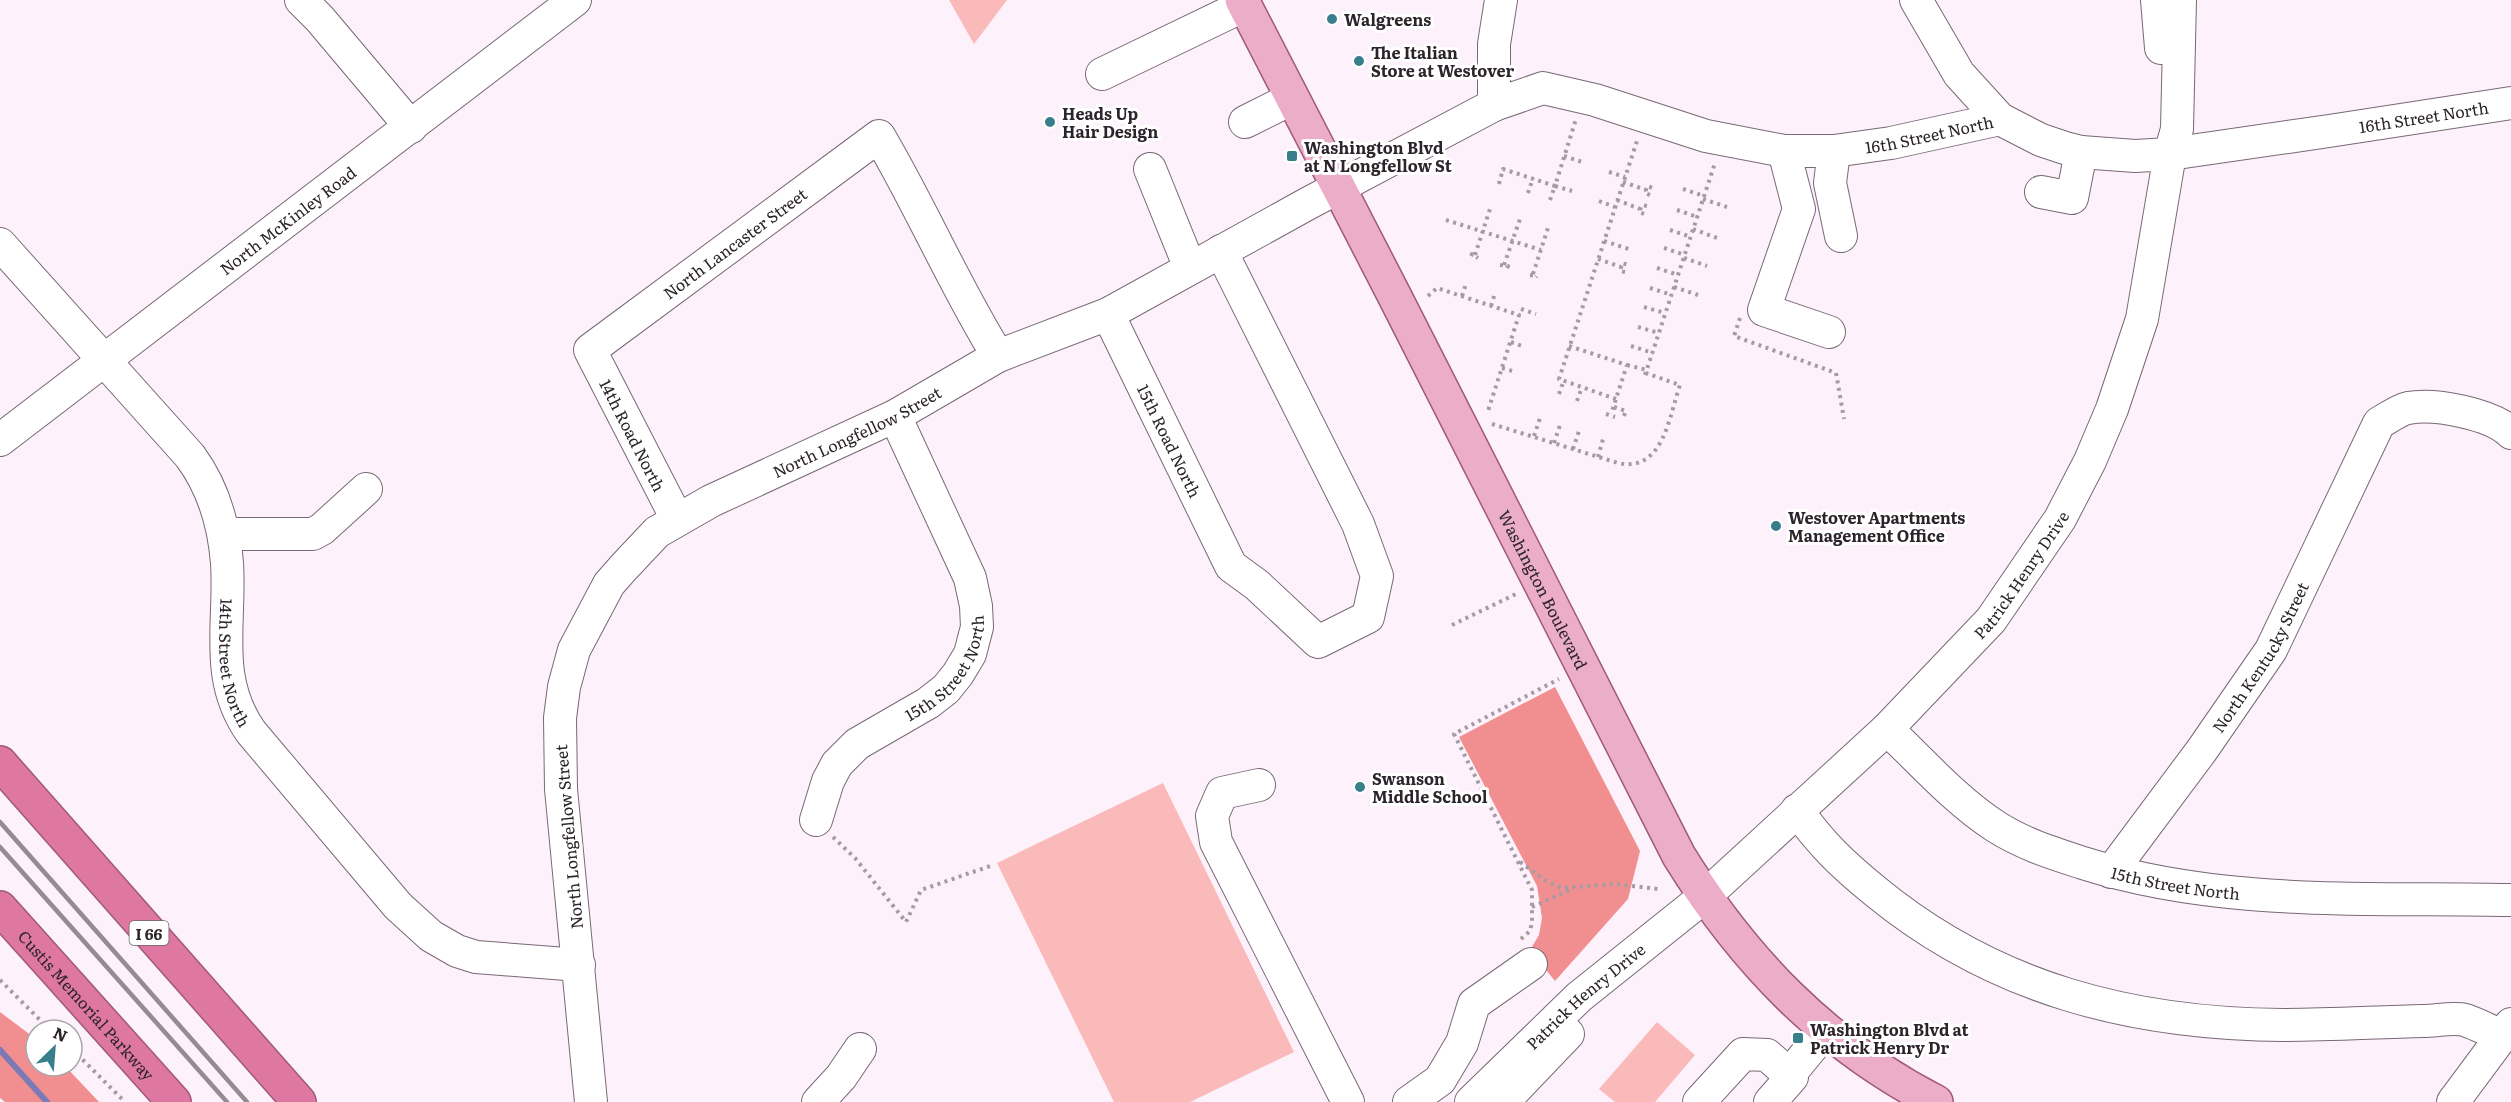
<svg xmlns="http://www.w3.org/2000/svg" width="2511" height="1102" viewBox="0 0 2511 1102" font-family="Literata,serif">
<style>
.green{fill:#fabab9}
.forest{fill:#f18f90}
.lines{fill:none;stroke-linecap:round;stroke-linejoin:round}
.stream{stroke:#7c7ab6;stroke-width:6}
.minor-casing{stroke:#796876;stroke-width:34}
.major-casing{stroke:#9f5a77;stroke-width:36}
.highway-casing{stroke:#9f5a77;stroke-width:36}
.path{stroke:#a59ba3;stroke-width:4;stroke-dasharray:3 4.5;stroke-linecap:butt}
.minor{stroke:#fff;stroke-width:32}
.major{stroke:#ebadc7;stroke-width:33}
.highway{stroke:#de77a1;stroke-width:33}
.rail{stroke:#958b93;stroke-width:4.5}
.poi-dot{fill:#387e8b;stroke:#fff;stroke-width:2}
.labels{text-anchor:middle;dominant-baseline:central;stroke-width:6;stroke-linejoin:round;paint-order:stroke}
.shield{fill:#fff;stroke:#6b666a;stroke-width:1.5}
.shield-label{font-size:15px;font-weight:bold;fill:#2b242a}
.poi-label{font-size:16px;font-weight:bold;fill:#2b242a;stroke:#fff;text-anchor:start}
.street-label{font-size:16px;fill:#2b242a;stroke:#fff}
</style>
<rect width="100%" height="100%" fill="#fdf1fb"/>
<path class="green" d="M949,0h58l-33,44z
M1163,783l131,269 -104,50h-76l-117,-239z
M1657,1022l38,33 -40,47h-40l-16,-13z"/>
<path class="forest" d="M1555,687l85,164 -12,48 -73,82 -25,-31 9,-15 3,-17 -5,-32 -78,-149z
M0,1012l36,27v27h29l34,36h-94l-5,-4z"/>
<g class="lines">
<path class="stream" d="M0,1050l47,52"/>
<g class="minor-casing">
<g id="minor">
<path d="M301,0l19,19 91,108"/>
<path d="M1916,0l43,74 41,45"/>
<path d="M2157,0l4,48"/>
<path d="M1102,74l143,-69"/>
<path id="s1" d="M1494,105l49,-17 52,12 111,36 78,15h50l57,-8 109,-24 41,21 24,8 16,4 54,4 35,-2 159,-23 182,-28"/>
<path d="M1245,122l46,-23"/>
<path d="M1784,151l15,58 -35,101 65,22"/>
<path d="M1834,151l-4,32 11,53"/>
<path d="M1150,169l40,99"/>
<path d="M2041,192l31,6 9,-46"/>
<path id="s2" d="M0,244l190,212c23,31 34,69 37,107 4,60 -14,115 24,169l147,174 33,30 26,15 19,6 103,8"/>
<path id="s3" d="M1108,314l123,252 26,19 61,57 50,-25 9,-41 -19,-52 -137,-273"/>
<path id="s4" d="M0,440l575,-440"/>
<path id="s5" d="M677,519l-87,-169 289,-214c42,71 75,149 119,220"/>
<path d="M224,534h89l9,-5 44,-40"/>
<path id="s6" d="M1887,729c34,32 69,72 108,97 28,18 57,27 88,37 138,44 285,34 428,37"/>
<path d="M1259,785l-37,8 -10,23 4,26 132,260"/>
<path d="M1797,810c24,34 46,55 78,81 119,98 257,133 409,134 47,0 93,-3 140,-4 12,0 29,-4 41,-1 12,4 25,11 37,16"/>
<path id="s7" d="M816,820l12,-39 9,-17 20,-20 71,-41 18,-14 12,-15 12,-20 7,-27 -1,-21 -6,-28 -75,-162"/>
<path id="s8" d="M2111,872l91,-122 69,-100 108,-227c9,-5 20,-13 29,-15 27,-5 84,6 103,25"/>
<path d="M1789,1075l37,-45"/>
<path id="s9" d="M591,1102l-30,-313 -1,-71 4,-31 10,-37 35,-66 15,-17 33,-35 54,-31 184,-85 103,-60 110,-42 199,-110 187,-99v-61l7,-44"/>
<path d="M818,1102l23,-25 19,-28"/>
<path d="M1409,1102l31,-22 22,-37 12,-39 57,-40"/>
<path id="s10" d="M1471,1102l108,-105 125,-100 183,-168 104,-109 69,-101 30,-58 22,-52 30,-90 28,-165 7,-25 3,-129"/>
<path d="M1503,1102l65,-68"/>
<path d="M1699,1102l44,-48 24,1 25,22 -22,25"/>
<path d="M2453,1102l58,-78"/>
</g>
</g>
<g class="major-casing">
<g id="major">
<path id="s11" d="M1242,0l151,293 286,563c65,105 146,189 257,246"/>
</g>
</g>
<g class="highway-casing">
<g id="highway">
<path d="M0,763l299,339"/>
<path id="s12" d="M0,908l174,194"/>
</g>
</g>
<path class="path" d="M1564,156l18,6
M1609,172l16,5
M1623,182l23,8
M1499,184l4,-15 52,17 21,-67
M1683,189l21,7
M1528,193l5,-15
M1650,195l-5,-2 2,-7 6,2
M1703,199l24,8
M1550,200l5,-14 17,5
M1617,200l23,9
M1599,201l16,6
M1677,210l20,7
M1644,214l-5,-2 3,-7 5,1
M1446,220l95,30
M1693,229l24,9
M1670,230l21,7
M1604,241l28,9
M1664,248l21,7
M1475,255l15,-46
M1471,256l1,-2 6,4
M1684,258l23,8
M1598,259l23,8
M1500,265l8,1 -1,2
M1504,265l16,-46
M1657,268l21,7
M1625,272l-5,-1 2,-8 6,2
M1533,274l15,-46
M1530,275l7,1 -1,1
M1674,287l24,8
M1650,288l22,7
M1428,296l9,-8 82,27 -32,99
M1462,296l4,-12
M1491,306l4,-13
M1644,307l21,6
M1521,309l15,5
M1740,318l-6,18 102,37 8,46
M1638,327l21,6
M1511,342l14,5
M1569,346l58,19 -16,49
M1631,346l22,7
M1627,365l20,5
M1502,368l14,4
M1645,375l70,-212
M1559,394l5,-14
M1616,399l-57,-20 78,-238
M1577,401l5,-14
M1614,407l12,4 -4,9
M1606,414l9,3
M1492,424l126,39c45,10 51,-46 62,-78l-34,-12
M1534,436l6,-18
M1554,443l6,-18
M1573,449l6,-18
M1598,457l5,-18
M1452,625l64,-31
M833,837l22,21 51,64 15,-32 72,-25
M1520,862l28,20 14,6 53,-4 43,5
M1532,907l38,-17
M1521,939l9,-8 2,-9v-32l-78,-156 105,-55
M0,980l50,50
M72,1049l53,53"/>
<use href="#minor" class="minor"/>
<use href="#major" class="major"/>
<use href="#highway" class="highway"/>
<path class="rail" d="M0,822l247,280
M0,847l227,255"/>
</g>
<g class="poi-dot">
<circle cx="1332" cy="19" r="6"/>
<circle cx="1359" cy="61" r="6"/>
<circle cx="1050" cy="122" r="6"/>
<rect x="1286" y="150" width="12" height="12" rx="3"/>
<circle cx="1776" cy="526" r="6"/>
<circle cx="1360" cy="787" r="6"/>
<rect x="1792" y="1032" width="12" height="12" rx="3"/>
</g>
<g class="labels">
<rect class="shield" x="129.5" y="921" width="39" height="24" rx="4.5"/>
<g class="shield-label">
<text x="149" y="933">I 66</text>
</g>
<g class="poi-label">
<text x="1344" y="19">Walgreens</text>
<text x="1371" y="52">The Italian<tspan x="1371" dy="18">Store at Westover</tspan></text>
<text x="1062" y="113">Heads Up<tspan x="1062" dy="18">Hair Design</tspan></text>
<text x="1304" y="147">Washington Blvd<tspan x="1304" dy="18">at N Longfellow St</tspan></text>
<text x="1788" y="517">Westover Apartments<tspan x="1788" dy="18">Management Office</tspan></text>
<text x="1372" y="778">Swanson<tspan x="1372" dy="18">Middle School</tspan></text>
<text x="1810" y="1029">Washington Blvd at<tspan x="1810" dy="18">Patrick Henry Dr</tspan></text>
</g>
<g class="street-label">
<text stroke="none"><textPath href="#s1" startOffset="954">16th Street North</textPath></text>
<text stroke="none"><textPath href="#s1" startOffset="448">16th Street North</textPath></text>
<text stroke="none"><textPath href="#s4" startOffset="362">North McKinley Road</textPath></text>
<text stroke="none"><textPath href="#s5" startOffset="370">North Lancaster Street</textPath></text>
<text stroke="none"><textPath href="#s9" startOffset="824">North Longfellow Street</textPath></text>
<text transform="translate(633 435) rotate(63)">14th Road North</text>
<text stroke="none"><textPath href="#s3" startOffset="141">15th Road North</textPath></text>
<text stroke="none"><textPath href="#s10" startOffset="764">Patrick Henry Drive</textPath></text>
<text stroke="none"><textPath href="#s11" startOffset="662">Washington Boulevard</textPath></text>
<text stroke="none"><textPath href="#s8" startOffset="262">North Kentucky Street</textPath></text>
<text stroke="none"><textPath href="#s2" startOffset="500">14th Street North</textPath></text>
<text stroke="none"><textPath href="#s7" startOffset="210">15th Street North</textPath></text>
<text transform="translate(568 837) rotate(-95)">North Longfellow Street</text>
<text stroke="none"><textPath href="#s6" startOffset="336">15th Street North</textPath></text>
<text stroke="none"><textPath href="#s10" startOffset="156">Patrick Henry Drive</textPath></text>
<text stroke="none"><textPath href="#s12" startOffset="130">Custis Memorial Parkway</textPath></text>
</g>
</g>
<g transform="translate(54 1048) rotate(25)"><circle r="28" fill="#ffffff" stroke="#aaa7aa" stroke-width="1.5"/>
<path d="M0-4.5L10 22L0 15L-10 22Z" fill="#387e8b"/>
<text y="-9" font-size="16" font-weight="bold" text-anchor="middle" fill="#2b242a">N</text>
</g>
</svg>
